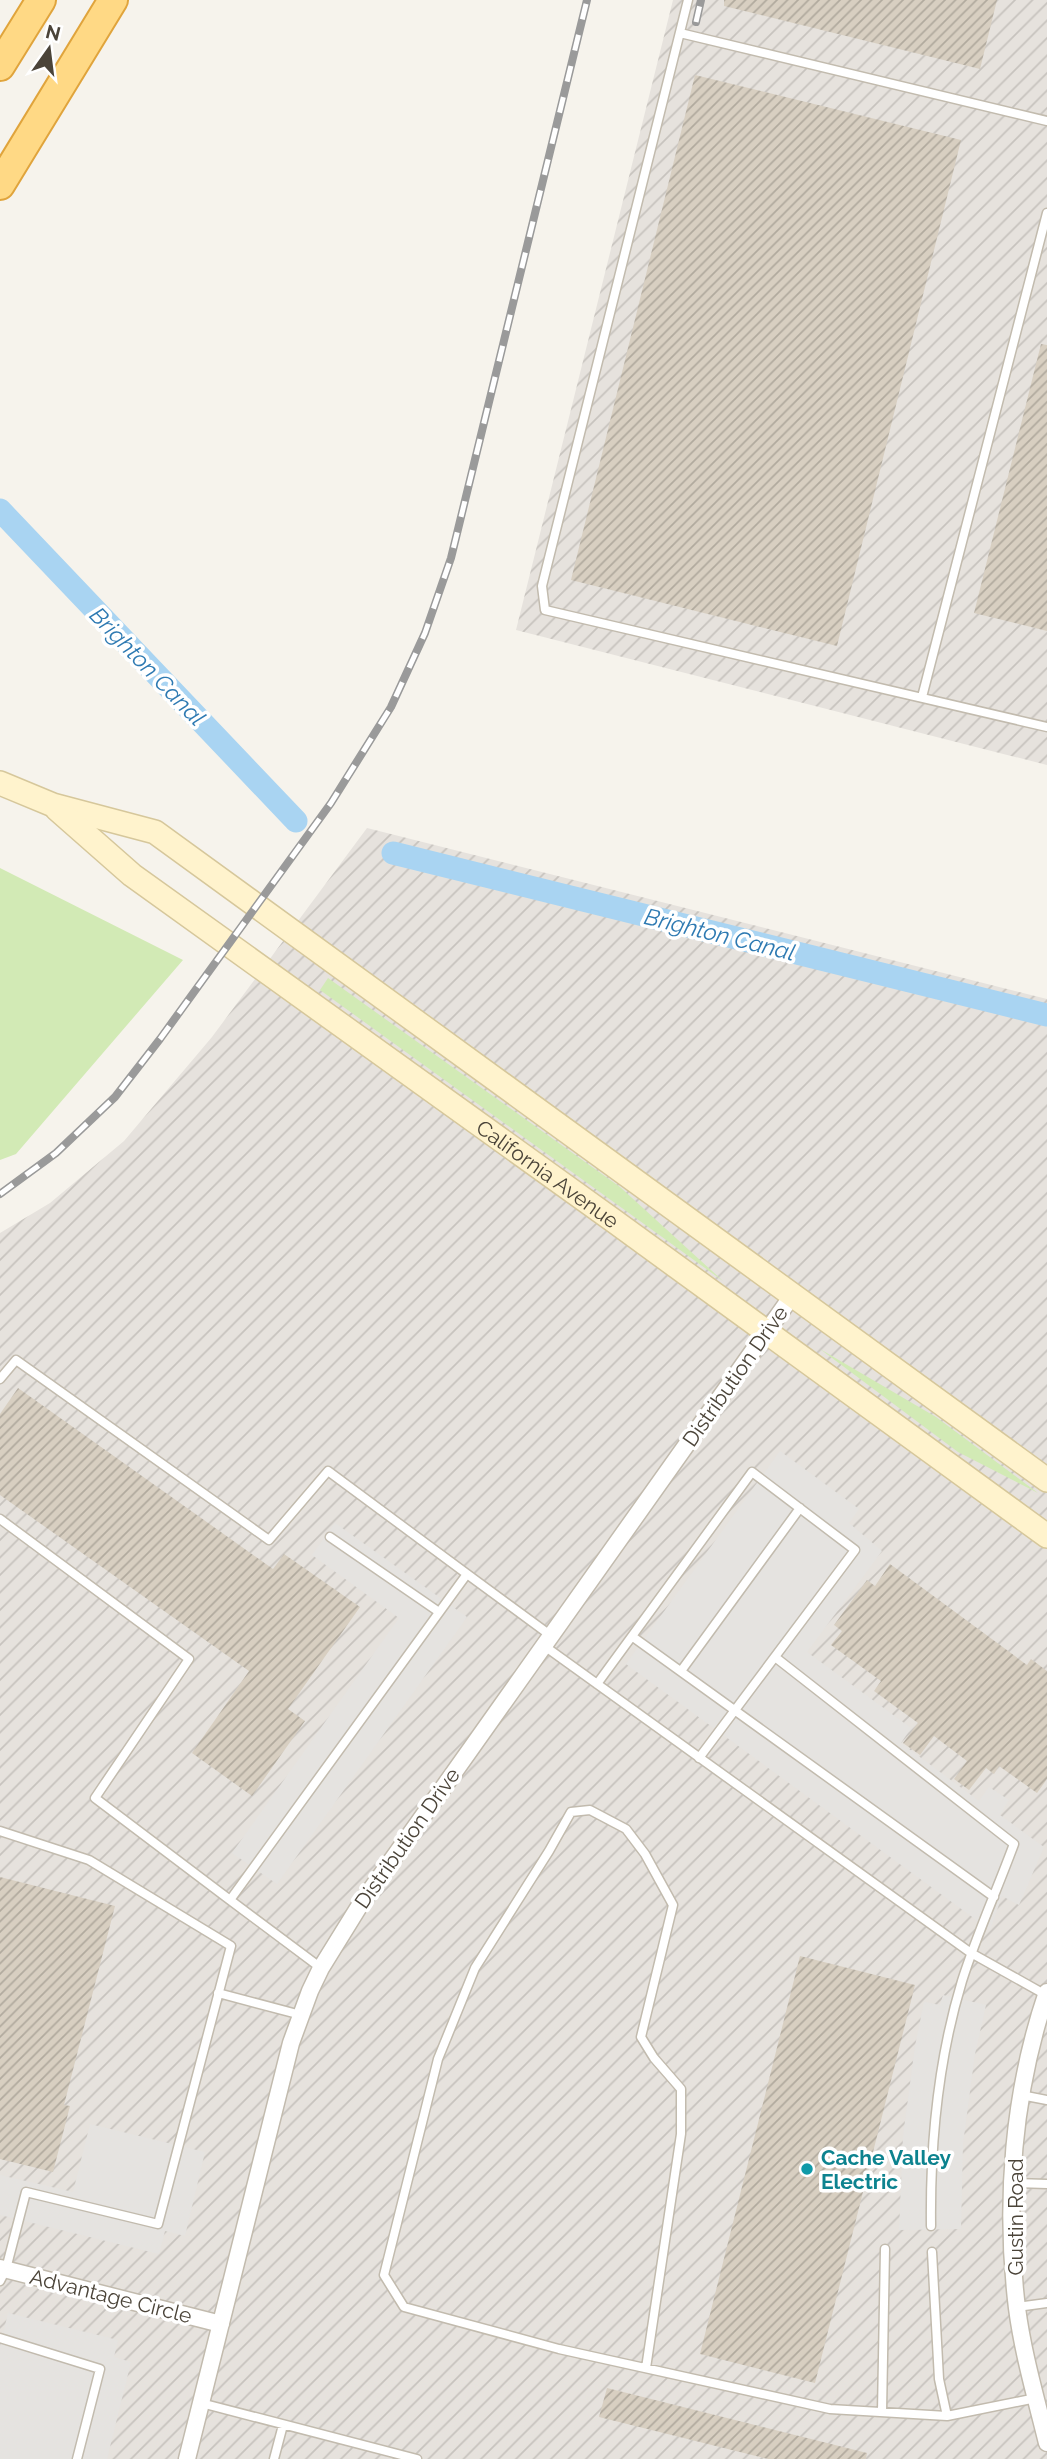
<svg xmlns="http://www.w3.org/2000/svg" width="1047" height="2459" viewBox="0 0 1047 2459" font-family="Raleway,sans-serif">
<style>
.industrial{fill:url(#industrial-furrows)}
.grass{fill:#d2eab5}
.parking{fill:#e5e3e0}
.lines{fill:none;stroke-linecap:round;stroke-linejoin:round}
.canal{stroke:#a9d4f2;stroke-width:23}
.building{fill:url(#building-hatch)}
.service-casing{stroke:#c2bbae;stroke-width:11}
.minor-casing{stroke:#c2bbae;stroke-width:19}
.secondary-casing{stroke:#d6c79b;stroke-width:26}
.trunk-casing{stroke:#e0a43c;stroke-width:32}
.service{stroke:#fff;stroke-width:8}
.minor{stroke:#fff;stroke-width:16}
.secondary{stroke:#fff3cd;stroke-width:23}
.trunk{stroke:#ffd985;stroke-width:28}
.rail-casing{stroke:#9a9a9a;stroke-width:8}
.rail{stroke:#fff;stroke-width:5;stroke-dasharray:16;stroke-linecap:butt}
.culture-dot{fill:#0f9aa8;stroke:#fff;stroke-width:2.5}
.labels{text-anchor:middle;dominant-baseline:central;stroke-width:7;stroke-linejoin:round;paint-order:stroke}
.street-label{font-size:21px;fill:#4b4439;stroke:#fff}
.culture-label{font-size:21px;font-weight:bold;fill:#0d838f;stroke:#fff;text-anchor:start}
.water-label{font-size:23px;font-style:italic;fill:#2e7ab2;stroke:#fff}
</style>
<defs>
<pattern id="industrial-furrows" width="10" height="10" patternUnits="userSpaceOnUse" patternTransform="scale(1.75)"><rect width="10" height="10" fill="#e6e2dd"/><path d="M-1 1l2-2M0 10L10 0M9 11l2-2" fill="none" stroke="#c7c3be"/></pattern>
<pattern id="building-hatch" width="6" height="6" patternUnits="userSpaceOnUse" patternTransform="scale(1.75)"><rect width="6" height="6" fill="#d8cfc1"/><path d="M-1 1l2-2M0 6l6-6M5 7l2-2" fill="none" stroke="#b1aa9e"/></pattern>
</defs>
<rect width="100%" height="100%" fill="#f6f3ec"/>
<path class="industrial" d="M673,0h374v765l-531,-135z
M367,828l680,171v1460h-1047v-1226l50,-30 74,-62 88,-104z"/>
<path class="grass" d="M0,868l183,92 -167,194 -16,6z
M328,978l292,209 103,94 -403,-291z
M820,1349l116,68 102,76 -80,-41z"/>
<path class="parking" d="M780,1451l79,58 -10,14 33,28 -75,101 104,76 -10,15 78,58 10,-14 20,13 -9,15 44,32 -25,58 -17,-9 -12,34 -364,-266z
M335,1523l132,94 -190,267 -45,-31 167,-235 -87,-63z
M943,1995l43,10 -11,49 -12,90 -2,85 -62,1 4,-94 12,-90 9,-44 16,3z
M90,2124l115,28 -20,84 -20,-5 -6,23 -159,-39v-40l73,17z
M8,2313l110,27 -4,17 17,5 -24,97h-107v-113z"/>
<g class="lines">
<path class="canal" d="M0,510l296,311
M393,853l654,162"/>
</g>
<path class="building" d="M724,0h273l-17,69 -256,-63z
M695,75l266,65 -124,506 -266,-66z
M1041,344l6,1v286l-73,-18z
M18,1388l255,181 11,-15 76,53 -72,102 17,12 -53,75 -60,-43 57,-82 -249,-176v-81z
M890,1564l137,101 4,-6 16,12v108l-10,14 -38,-27 -5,8 -8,-6 -17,22 -15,-11 13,-18 -33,-25 -14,19 -17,-12 15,-20 -44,-32 7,-10 -50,-36 11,-14 -8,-6 33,-45 8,6z
M0,1877l115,29 -51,199 6,1 -17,66 -53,-13z
M800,1956l115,29 -100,398 -115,-29z
M607,2388l260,65 -1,6h-98l-169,-42z"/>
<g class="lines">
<g class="service-casing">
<path id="service" d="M688,0l-146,586 3,24 502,117
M680,33l367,88
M922,697l125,-484
M0,1379l16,-19 253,180 59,-69 139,103
M0,1519l189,140 -94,139 135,102
M330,1537l109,75
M633,1637l361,260
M543,1645l428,308 75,42
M775,1657l239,187c-17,46 -37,90 -52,137 -24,79 -32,162 -31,245
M681,1671l119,-163
M597,1684l155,-212 103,78 -156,208
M0,1831l89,29 142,86 -73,278 -132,-32 -20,77 -6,12
M321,1968l-91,-68 237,-326 83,61
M218,1993l83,22
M1021,2095l26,5
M1013,2183l34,1
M932,2252l7,127 8,37
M1017,2307l30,-4
M0,2338l100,31 -23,90
M646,2368l35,-234v-45l-27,-31 -13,-21 32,-132 -28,-51 -19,-25 -36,-19 -19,2 -22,39 -74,117 -37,91 -54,216 20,32 155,42 271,60 117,7 89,-18
M201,2403l216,56
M882,2412l3,-163
M274,2459l9,-34"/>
</g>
<g class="minor-casing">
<path id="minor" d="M1047,1992c-34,100 -43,210 -30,316 6,46 19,90 30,135
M0,2268l221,56
M187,2459l104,-416 19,-52 11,-23 39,-63 432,-609"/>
</g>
<g class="secondary-casing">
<g id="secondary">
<path d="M0,783l53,22 102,27 892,648"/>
<path id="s1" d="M57,809l75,66 482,346 433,315"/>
</g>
</g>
<g class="trunk-casing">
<path id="trunk" d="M0,66l41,-66
M0,185l113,-185"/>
</g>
<use href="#service" class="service"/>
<use href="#minor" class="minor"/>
<use href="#secondary" class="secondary"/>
<use href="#trunk" class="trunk"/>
<g class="rail-casing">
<path id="rail" d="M696,22l5,-22
M0,1194l56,-41 59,-56 45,-58 171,-236 60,-96 34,-74 26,-75 136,-558"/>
</g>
<use href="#rail" class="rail"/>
</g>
<circle class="culture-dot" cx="807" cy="2169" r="7"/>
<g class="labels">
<g class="street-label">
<text stroke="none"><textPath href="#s1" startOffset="612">California Avenue</textPath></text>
<text transform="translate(735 1376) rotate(-55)">Distribution Drive</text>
<text transform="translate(407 1838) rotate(-55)">Distribution Drive</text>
<text transform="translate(1015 2217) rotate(-90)">Gustin Road</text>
<text transform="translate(111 2296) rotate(14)">Advantage Circle</text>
</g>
<g class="culture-label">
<text x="821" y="2157">Cache Valley<tspan x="821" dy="24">Electric</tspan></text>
</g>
<g class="water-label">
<text transform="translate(148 666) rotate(46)">Brighton Canal</text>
<text transform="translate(720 934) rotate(14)">Brighton Canal</text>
</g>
</g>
<g transform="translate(49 49) rotate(14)" stroke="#ffffff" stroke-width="5" paint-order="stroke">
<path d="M0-5L12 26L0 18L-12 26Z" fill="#4b4439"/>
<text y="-10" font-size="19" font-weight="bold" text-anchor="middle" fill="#4b4439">N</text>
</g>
</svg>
